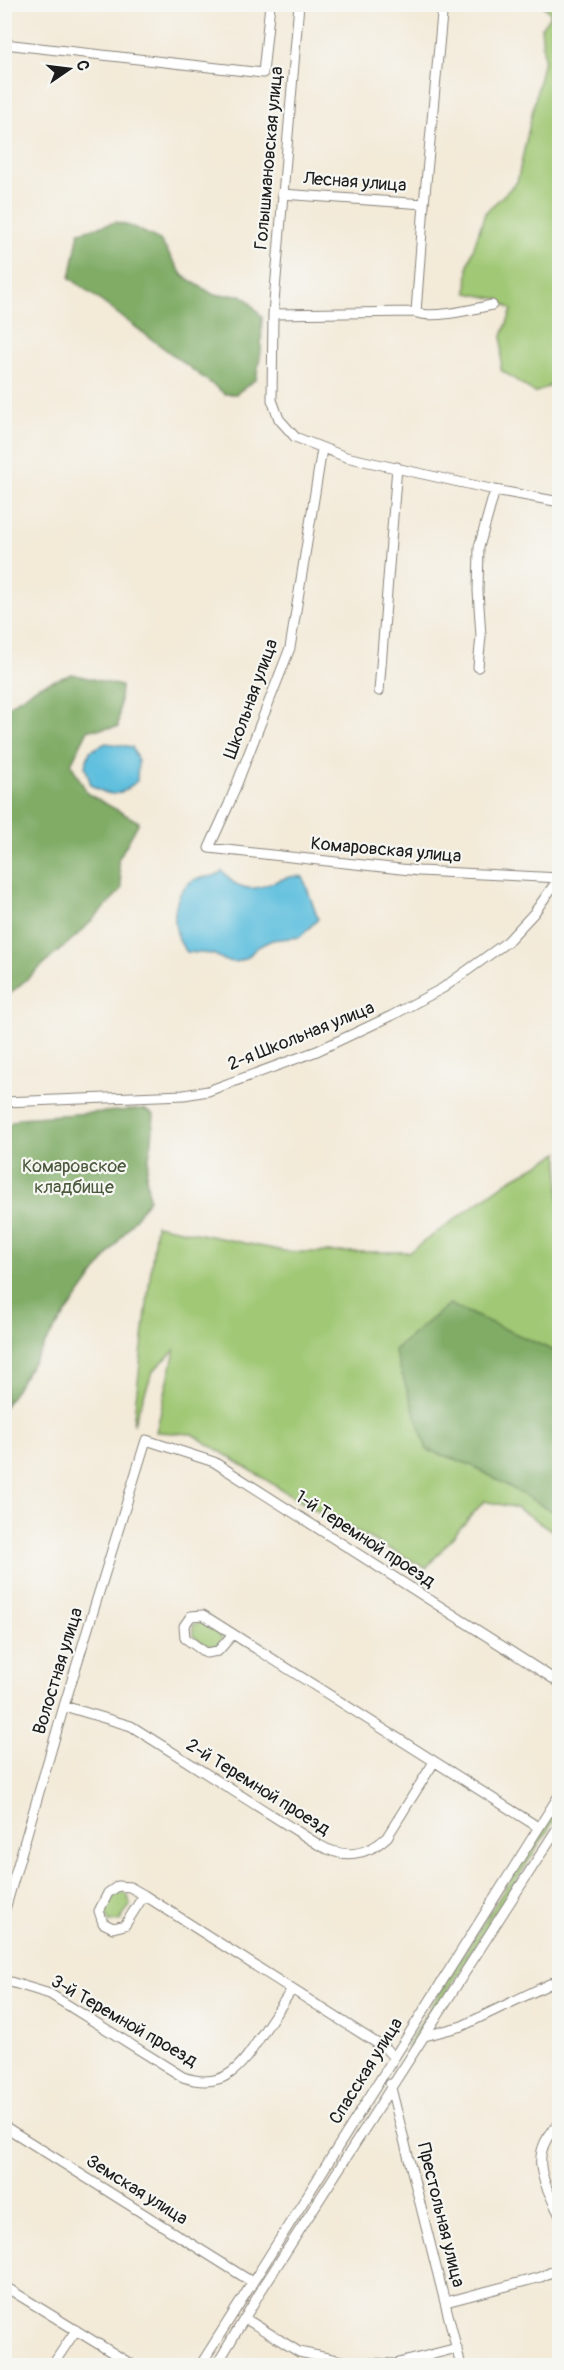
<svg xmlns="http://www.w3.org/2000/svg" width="564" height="2370" viewBox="0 0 564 2370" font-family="Pangolin,sans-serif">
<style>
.green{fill:#a0c874;stroke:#5e7248;stroke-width:1.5}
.forest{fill:#80ac66;stroke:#4e6441;stroke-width:1.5}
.water{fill:#5fbfde;stroke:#3e6e7d;stroke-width:1.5}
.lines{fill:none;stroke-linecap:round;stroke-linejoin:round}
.minor-casing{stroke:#88837a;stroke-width:11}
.minor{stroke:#fff;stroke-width:9}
.labels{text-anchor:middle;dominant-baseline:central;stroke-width:4.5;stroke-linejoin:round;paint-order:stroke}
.street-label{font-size:18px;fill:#1c1c1c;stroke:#f6f6f2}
.park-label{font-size:18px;fill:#4a583b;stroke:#f6f6f2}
</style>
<rect width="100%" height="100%" fill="#f6f6f2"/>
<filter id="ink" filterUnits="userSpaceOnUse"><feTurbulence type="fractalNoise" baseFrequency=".0167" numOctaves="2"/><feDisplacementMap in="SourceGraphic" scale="12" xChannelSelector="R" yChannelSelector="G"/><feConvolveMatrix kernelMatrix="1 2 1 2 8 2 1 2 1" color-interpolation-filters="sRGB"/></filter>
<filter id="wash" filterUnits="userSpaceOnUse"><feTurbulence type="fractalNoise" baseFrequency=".008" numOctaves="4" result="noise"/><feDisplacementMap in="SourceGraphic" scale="24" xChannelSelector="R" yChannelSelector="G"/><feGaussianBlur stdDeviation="1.35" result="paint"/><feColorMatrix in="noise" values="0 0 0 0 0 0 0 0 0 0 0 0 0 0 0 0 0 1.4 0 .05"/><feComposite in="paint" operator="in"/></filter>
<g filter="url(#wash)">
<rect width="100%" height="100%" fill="#f3ead8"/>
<path class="green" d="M543,5h17v376l-25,12 -34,-23 1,-34 10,-26 -14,-11 -31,-6 1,-28 17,-52 32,-31 27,-123 -3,-31 10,-14z
M559,1153v382l-42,-27 -33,-7 -58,67 -116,-61 -118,-73 -36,-2 19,-82 -22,21 -20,54 23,-200 133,27h120l101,-72z
M203,1621l16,10 3,9 -3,5 -10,2 -16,-11v-11z
M559,1802v10l-148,238 -5,-3z
M122,1892l6,3 2,10 -10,16 -11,1 -5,-11 10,-16z"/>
<path class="forest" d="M116,222l17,5 27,13 23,36 31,19h27l6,4 15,18 -1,35 -5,27 -20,15h-11l-155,-116 9,-46z
M72,674l49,12 -3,41 -30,3 -17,34 17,30 51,28 -21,38 4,29 -39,41 -78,68v-290l34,-22z
M144,1109l10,6 -2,26 -6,34 3,24 -95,131 -49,76v-280l15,-8z
M449,1304l110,49v162l-88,-50 -44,-15 -33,-100z"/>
<path class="water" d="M106,743l26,4 6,14 -1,20c-18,16 -26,17 -46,4l-6,-19 5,-15z
M222,871c5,4 8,10 14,13 24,14 43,-12 67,-7l15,42 -18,18 -28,3 -16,8 -8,9 -12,5 -10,-1 -13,-7 -26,-2c-17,-17 -17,-58 5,-71 9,-6 22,-1 30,-10z"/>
</g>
<g filter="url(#ink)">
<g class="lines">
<g class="minor-casing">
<path id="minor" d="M299,4l-26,310 -1,86 7,19 16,18 51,20 149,33 65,12
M4,44l259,29 7,-69
M282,194l142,10 -8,108
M424,204l19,-200
M273,314l142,-2c17,8 58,-3 77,-7
M322,449l-32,199 -61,156 -20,44 210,23 141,7
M478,667l3,-31 -3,-45 1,-44 16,-57
M379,691l18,-224
M4,1102l180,-7 24,-4 109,-40 74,-35 52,-28 64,-46 27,-29 25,-35
M233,1634l-30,-19 -12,1 -7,10 1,12 21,15 12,-2 15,-17 305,193
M64,1706l67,20 188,119c24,14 48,11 68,-8l47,-75
M144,1895l-19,30 -12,3 -10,-5 -4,-12 9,-18 10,-7 12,1 14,8 242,154 7,8
M4,1913l60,-207 82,-266 68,22 346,221
M4,1980l46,14 133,83c41,14 58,-10 78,-41 10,-16 21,-31 31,-47
M425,2036l37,-10 98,-47
M390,2084l71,282
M560,2123c-34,31 -16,59 0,93
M4,2126l248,156
M4,2286l130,80
M446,2302l95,-25 19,-9
M246,2319l53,33 47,10 49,2 62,-16
M52,2366l24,-36
M200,2366l360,-572
M216,2366l46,-77 298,-465"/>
</g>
<use href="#minor" class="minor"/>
</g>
</g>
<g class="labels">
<g class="street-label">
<text transform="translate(269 158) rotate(-85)">Голышмановская улица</text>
<text transform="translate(355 182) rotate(4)">Лесная улица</text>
<text transform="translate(251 699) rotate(-70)">Школьная улица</text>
<text transform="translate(386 850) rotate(5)">Комаровская улица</text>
<text transform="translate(301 1036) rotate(-22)">2-я Школьная улица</text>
<text transform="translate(365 1539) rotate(33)">1-й Теремной проезд</text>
<text transform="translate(58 1671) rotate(-73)">Волостная улица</text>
<text transform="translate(258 1787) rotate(32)">2-й Теремной проезд</text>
<text transform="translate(124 2021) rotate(30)">3-й Теремной проезд</text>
<text transform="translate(366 2071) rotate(-58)">Спасская улица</text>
<text transform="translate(137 2190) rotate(32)">Земская улица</text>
<text transform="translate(441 2215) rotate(76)">Престольная улица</text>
</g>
<g class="park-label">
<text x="74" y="1166">Комаровское<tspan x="74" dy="21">кладбище</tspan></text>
</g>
</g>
<rect width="564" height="2370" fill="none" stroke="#f6f6f2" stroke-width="24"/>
<g transform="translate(69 69) rotate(76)" stroke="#f6f6f2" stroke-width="4.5" paint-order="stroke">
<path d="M0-4.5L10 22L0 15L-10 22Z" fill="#1c1c1c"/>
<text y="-9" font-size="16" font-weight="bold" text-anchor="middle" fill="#1c1c1c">С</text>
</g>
</svg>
